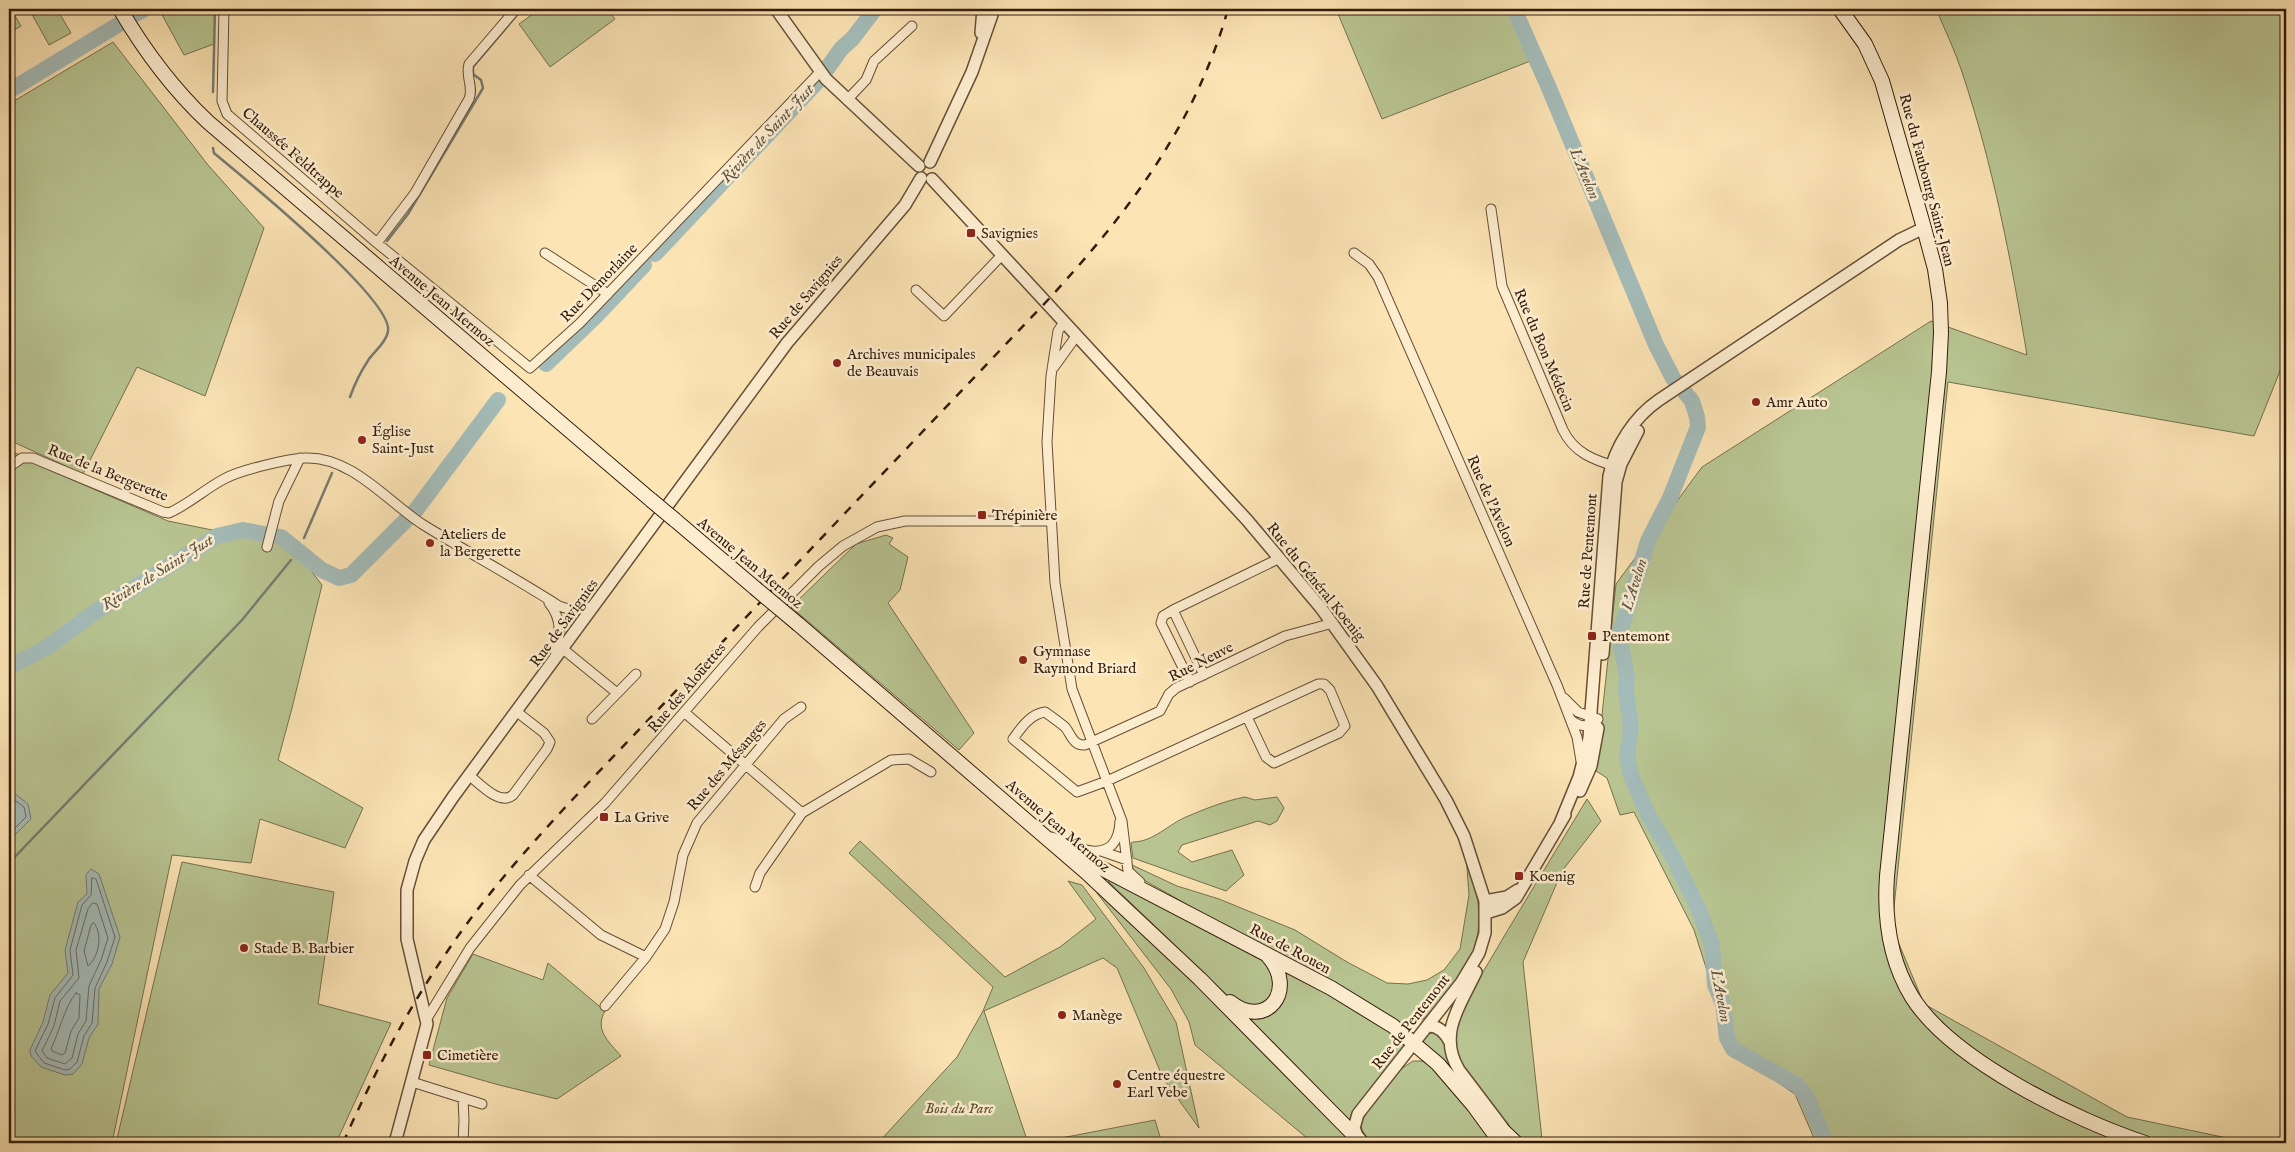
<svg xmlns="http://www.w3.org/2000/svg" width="2295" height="1152" viewBox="0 0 2295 1152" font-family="'IM FELL English',serif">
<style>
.green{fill:#b8c592;stroke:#75704e}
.water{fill:#a4bcb9;stroke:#767c73}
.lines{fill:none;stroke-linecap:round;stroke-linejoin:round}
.shore{stroke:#6b6c62;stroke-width:1}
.stream{stroke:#767c73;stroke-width:2.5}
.river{stroke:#a4bcb9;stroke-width:16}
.minor-casing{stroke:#644e36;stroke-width:11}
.tertiary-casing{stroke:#644e36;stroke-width:14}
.secondary-casing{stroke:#321c0b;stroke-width:16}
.minor{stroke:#fdedcf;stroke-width:9}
.tertiary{stroke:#fdedcf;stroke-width:11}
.secondary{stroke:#fdedcf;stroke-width:14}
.rail{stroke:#321c0b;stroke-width:2.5;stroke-dasharray:9 9;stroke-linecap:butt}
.secondary-bridge-casing{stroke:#321c0b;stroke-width:16;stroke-linecap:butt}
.secondary-bridge{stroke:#fdedcf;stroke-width:14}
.poi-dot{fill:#8f2418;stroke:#fdedcf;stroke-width:2}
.labels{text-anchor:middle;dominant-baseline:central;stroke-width:5;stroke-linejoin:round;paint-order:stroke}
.street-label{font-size:15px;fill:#321c0b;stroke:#fdedcf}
.poi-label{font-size:15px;fill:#321c0b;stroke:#fdedcf;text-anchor:start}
.park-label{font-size:15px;font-style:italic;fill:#5a4f34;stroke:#fdedcf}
.water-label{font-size:16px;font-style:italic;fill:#5a5448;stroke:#fdedcf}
</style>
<rect width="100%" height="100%" fill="#fce4b5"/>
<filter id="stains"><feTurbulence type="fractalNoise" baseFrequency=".004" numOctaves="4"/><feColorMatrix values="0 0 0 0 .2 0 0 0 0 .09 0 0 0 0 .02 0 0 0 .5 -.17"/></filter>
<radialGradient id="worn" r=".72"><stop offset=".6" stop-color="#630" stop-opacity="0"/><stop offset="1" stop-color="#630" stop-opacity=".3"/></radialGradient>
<path class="green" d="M9,9h2l10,17 -12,7z
M29,9h28l14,24 -22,12z
M166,9h49l-1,35 -30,11 -24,-44z
M540,9h67l8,10 -65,48 -31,-43z
M1336,9h176l21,51 -151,59z
M1936,9h350v347l-32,80 -306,-54 -56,545 32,77 203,113 124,26h-435l-21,-49 -70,-47 -6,-39 -25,-78 -60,-118 -14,3 -13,-37 -11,-7 20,-187 86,-117 229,-146 96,34c-16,-96 -34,-190 -65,-283 -7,-21 -17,-42 -26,-63z
M113,42l95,123 56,63 -59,168 -68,-29 -54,107 -74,-34v-336z
M9,449l26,15 133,57 113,23 18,11 23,30 -30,123 -14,52 85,48 -18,40 -85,-29 -9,44 -79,-8 -60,288h-103z
M886,535l7,3 -4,6 19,13 -8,33 -12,13 86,130 -15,17 -168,-143 65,-63z
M1245,797l10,3 22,-3 7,11 -7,13 -7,4 -12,-4 -76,24 -4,7 14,10 40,-12 12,25 -18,16 -93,-33 -2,-15 2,-1c20,0 36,-18 53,-25 19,-8 38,-16 59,-20z
M1587,799l14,22 -39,50 -39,91 19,177 5,4h-23c-22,-26 -69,-71 -70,-106 0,-22 19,-46 29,-65 34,-58 69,-115 104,-173z
M860,841l145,136 55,-30 36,-28 -28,-38 14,4 62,83 32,54 23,106 -36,-50 -46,-110 -14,-10 -119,53 44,132h-150l79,-86 26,-46 10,-24 -144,-134z
M1466,855c20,59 20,95 -23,143 -13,15 -18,24 -39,29l-269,-152 -3,-10 45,21 42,13 76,31 52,32 40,21 21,1 19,-4 17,-10 16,-21 9,-54z
M182,862l152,30 -16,112 73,19 -55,120h-220z
M1112,880l152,80 13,22 -7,18 -17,8 -24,-11 -121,-116z
M1097,893l8,2 250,248h-42l-118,-98 -6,-23 -18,-33z
M473,954l70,26 5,-17 57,48c-11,19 4,31 16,45l-64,43 -58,-14 -70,-20 18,-67z
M1282,969l84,46 40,28 -57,77 -104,-104 25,-5z
M1432,1031l11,6 7,27 -4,1 -27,-25z
M1413,1061h9l11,5 65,77h-127l-9,-13 -1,-7 6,-11 28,-39z
M1155,1120l7,23h-127z"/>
<path class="water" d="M9,789l19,15 3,15 -22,22z
M91,869l8,5 21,63 -8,27 -13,25 -1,35 -9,14 -7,26 -9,10 -8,1 -24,-8 -10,-11 -1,-6 13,-28 7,-27 18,-22 -3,-23 13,-48 9,-8 -1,-19z"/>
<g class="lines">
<path class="shore" d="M9,796l15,11 2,10 -17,17
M92,878l4,1 19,58 -8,25 -12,26 -3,35 -8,13 -7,26 -7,7 -5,1 -21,-7 -9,-12 13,-27 7,-26 18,-23 -3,-25 12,-45 9,-10z
M93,903l4,1 11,34 -7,22 -12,26 -3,35 -8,13 -6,24 -7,6 -18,-6 -5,-7 12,-25 6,-25 19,-23 -3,-28 12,-41z
M94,923c9,11 5,34 -6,43l-4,-15 7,-26z
M76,993l4,2 -1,23 -8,13 -6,22 -3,2 -10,-4 -1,-2c9,-19 13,-41 25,-56z"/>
<path class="stream" d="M213,92l2,-83
M213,148l1,5c29,24 179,147 174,178 -1,10 -13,20 -19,28 -8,12 -14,24 -19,38
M387,241l21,-27 75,-126 -2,-8 -8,-6v-7l49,-58
M304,538l28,-65
M9,863l233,-243 49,-60"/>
<path class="river" d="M1514,9l35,79 107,257 17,33 19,23 5,16 1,10 -28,71 -22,43 -29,95 8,40 -1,15 5,37 -4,28 4,20 17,38 25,43 26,53 13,35 3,40 8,19 4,34 6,11 64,36 10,12 19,46
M130,17l15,-8
M9,91l112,-68
M655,254l164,-174 22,-31 12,-11 22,-29
M546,364l50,-48 48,-51
M9,667l37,-19 46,-34 125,-78 26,-6 38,7 41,33 17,8 12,-3 65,-65 82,-110"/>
<g class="minor-casing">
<path id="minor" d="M224,9l-2,92 5,13 150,129 153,125 50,-45 240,-251
M847,100l19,-20 8,-19 38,-35
M1491,209l11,77 61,144c11,23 31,30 54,37
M377,243l38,-50 54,-94c5,-12 -4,-23 0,-35l47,-55
M545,253l63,41
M1354,253l15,11 9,13 179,408 20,52 4,24
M916,290l28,26 58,-61
M1064,322l-6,9 -7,45 -4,66 8,141 17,106 50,132 6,50 12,11
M1054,367l23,-32
M9,467l13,-9h11l130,54 6,1c20,-9 36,-24 55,-34 16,-9 63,-20 81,-21 46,-2 82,43 117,66 45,28 92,53 137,82l12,4 22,-3
M267,547l12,-46 21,-43
M549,603c14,17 11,33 6,53
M1173,610l107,-52
M563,649l54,44
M1190,682l-29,-59 2,-7 10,-6 31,65
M1564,698l14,14 20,7c-8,10 -19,8 -28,0
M684,712l118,101
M1247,717l19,40 8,6 65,-30 6,-7 -15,-36 -6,-6h-6l-211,97 -30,11 -64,-53c8,-11 17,-25 32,-27 7,5 14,10 20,15 6,7 8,19 20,18l75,-34 9,-17 7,-6 109,-52 48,-13
M592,719l44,-45
M470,776c11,9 30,30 43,19l34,-46 3,-7 -6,-9 -27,-21
M1052,837c24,12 66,31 68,-16
M1101,851l26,9
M529,875l72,60 45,22
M755,887l5,-14 42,-60 89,-53 18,-1 22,13
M605,1006l41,-49 19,-28 9,-27 9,-47 14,-32 87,-104 17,-12
M426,1020l44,-72 50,-63 85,-82 153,-176 61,-61 24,-20 34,-19 28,-6h146
M412,1082l70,22
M463,1098l1,22 -1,23"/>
</g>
<g class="tertiary-casing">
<path id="tertiary" d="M776,9l50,70 93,87
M981,33l2,-24
M930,162l42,-90 22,-63
M932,179l315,341 74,88 56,78 69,114 18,36 21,65v32l-6,20 -18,30 -103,131 -4,14 5,12
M1603,654l13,-172 5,-18 17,-33
M1580,791l11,-25 7,-38
M1561,821l18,-44 10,-39 20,-262c6,-29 25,-59 50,-76l240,-160 25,-12
M1485,901l22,-4 11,-7
M1486,913l16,-5 14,-10 49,-83
M1476,972c-15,32 -39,62 -17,98l44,58
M1427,1026c11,-1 18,6 23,16
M395,1143l32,-119 -20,-85v-49l8,-29 9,-21 29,-43 334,-454 118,-138 16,-27"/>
</g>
<g class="secondary-casing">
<path id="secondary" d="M120,9c24,41 53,80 88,113l443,378
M1840,9l25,35 17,37 42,147 11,41 5,34 1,30 -2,39 -52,504c-3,42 3,85 25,121 39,63 165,124 233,146
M675,520l80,68
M798,624l288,248 114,107 162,164
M1076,855l255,133 62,38 45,38 36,42 27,37
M1230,1002c36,29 68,-12 38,-46
M1495,1123l21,20"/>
</g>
<use href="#minor" class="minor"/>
<use href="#tertiary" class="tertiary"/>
<use href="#secondary" class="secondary"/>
<path class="rail" d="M343,1143c34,-77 73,-150 123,-218 32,-44 69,-85 106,-125l474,-498c81,-88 149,-176 182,-293"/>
<g class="secondary-bridge-casing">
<path id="secondary-bridge" d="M651,500l24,20
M755,588l43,36"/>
</g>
<use href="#secondary-bridge" class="secondary-bridge"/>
</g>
<g class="poi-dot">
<rect x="966" y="228" width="10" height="10" rx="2.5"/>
<circle cx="837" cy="363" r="5"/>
<circle cx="1756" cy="402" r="5"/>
<circle cx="362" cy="440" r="5"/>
<rect x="977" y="510" width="10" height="10" rx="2.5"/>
<circle cx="430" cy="543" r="5"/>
<rect x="1587" y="631" width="10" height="10" rx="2.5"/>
<circle cx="1023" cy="660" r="5"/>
<rect x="599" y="812" width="10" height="10" rx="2.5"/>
<rect x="1514" y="871" width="10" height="10" rx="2.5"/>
<circle cx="244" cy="948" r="5"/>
<circle cx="1062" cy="1015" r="5"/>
<rect x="422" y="1050" width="10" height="10" rx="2.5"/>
<circle cx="1117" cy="1084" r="5"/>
</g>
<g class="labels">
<g class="street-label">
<text transform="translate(293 153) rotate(41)">Chaussée Feldtrappe</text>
<text transform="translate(1927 180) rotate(75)">Rue du Faubourg Saint-Jean</text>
<text transform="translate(599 283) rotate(-46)">Rue Demorlaine</text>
<text transform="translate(806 297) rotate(-50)">Rue de Savignies</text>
<text transform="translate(442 301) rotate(40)">Avenue Jean Mermoz</text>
<text transform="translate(1544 350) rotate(67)">Rue du Bon Médecin</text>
<text transform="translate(108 473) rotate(22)">Rue de la Bergerette</text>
<text transform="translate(1491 501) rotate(66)">Rue de l'Avelon</text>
<text transform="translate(1588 551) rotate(-86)">Rue de Pentemont</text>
<text transform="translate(750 563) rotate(40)">Avenue Jean Mermoz</text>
<text transform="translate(1316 582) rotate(51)">Rue du Général Koenig</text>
<text transform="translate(564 623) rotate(-54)">Rue de Savignies</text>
<text transform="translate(1201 662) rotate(-27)">Rue Neuve</text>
<text transform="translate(687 688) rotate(-50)">Rue des Alouettes</text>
<text transform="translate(727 765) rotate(-50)">Rue des Mésanges</text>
<text transform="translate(1058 826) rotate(41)">Avenue Jean Mermoz</text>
<text transform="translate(1290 949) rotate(28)">Rue de Rouen</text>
<text transform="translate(1411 1022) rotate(-52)">Rue de Pentemont</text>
</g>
<g class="poi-label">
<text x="981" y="233">Savignies</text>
<text x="847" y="354">Archives municipales<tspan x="847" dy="17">de Beauvais</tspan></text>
<text x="1766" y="402">Amr Auto</text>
<text x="372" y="431">Église<tspan x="372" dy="17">Saint-Just</tspan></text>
<text x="992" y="515">Trépinière</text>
<text x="440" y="534">Ateliers de<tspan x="440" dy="17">la Bergerette</tspan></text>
<text x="1602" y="636">Pentemont</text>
<text x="1033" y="651">Gymnase<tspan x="1033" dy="17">Raymond Briard</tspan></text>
<text x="614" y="817">La Grive</text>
<text x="1529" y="876">Koenig</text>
<text x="254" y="948">Stade B. Barbier</text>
<text x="1072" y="1015">Manège</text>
<text x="437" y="1055">Cimetière</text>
<text x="1127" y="1075">Centre équestre<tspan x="1127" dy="17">Earl Vebe</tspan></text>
</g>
<g class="park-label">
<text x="959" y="1108">Bois du Parc</text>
</g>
<g class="water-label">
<text transform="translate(768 134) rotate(-47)">Rivière de Saint-Just</text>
<text transform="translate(1584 174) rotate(67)">L'Avelon</text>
<text transform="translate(158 573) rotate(-32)">Rivière de Saint-Just</text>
<text transform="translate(1635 585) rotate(-73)">L'Avelon</text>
<text transform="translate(1720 996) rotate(79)">L'Avelon</text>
</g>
</g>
<rect width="2295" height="1152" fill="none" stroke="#fce4b5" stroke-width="30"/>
<rect x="10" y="10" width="2275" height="1132" fill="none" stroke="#321c0b" stroke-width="2.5"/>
<rect x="15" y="15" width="2265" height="1122" fill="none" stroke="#321c0b"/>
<rect width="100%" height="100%" filter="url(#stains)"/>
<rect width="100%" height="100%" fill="url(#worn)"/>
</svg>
